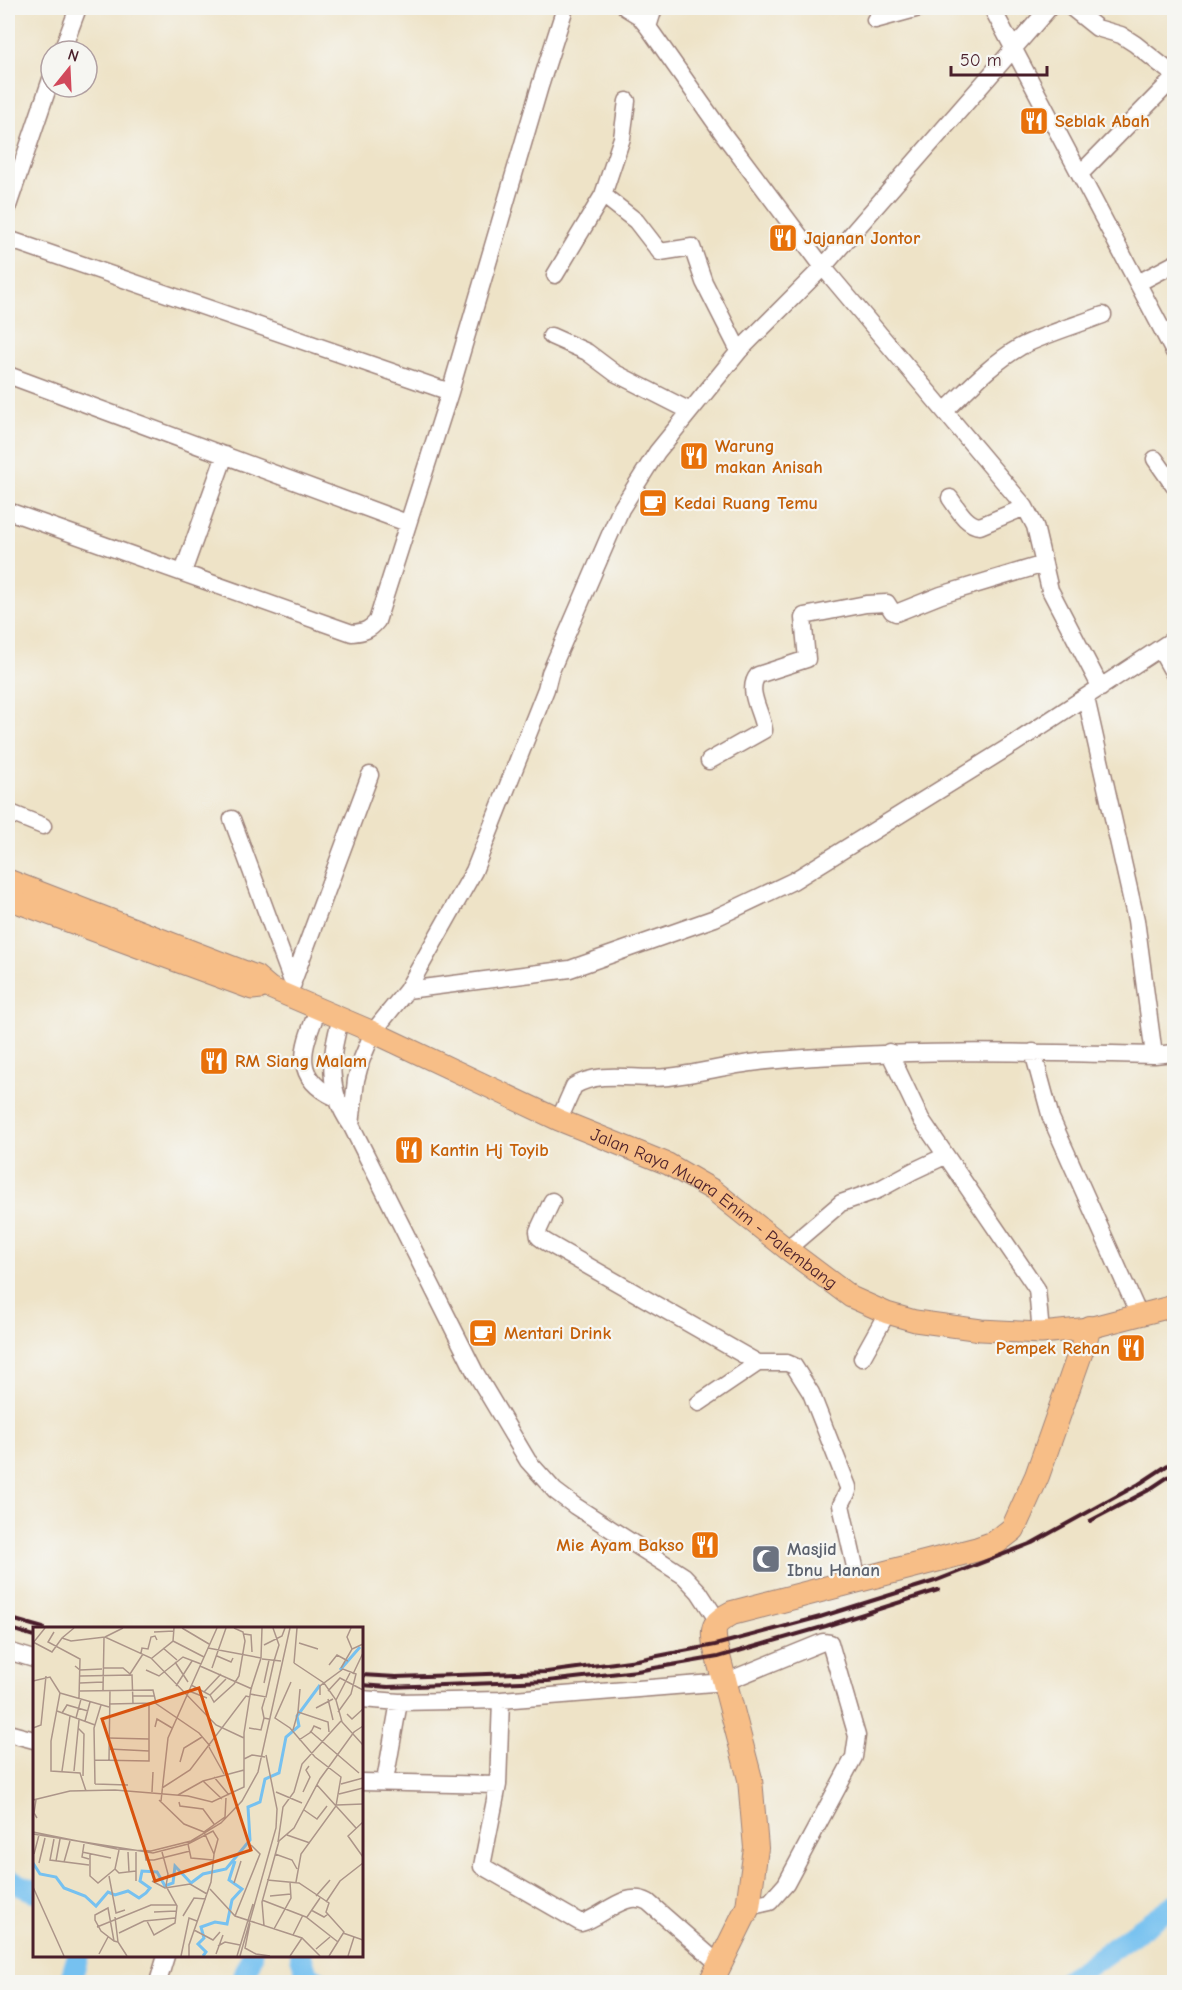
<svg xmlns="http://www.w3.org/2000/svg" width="1182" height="1990" viewBox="0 0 1182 1990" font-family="'Comic Neue',sans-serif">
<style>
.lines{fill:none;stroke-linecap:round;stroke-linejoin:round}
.river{stroke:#76c1f0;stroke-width:22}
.minor-casing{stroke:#9c8179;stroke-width:19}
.major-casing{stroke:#9c8179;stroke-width:23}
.highway-casing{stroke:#9c8179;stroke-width:26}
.minor{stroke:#fff;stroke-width:16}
.major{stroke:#f7be87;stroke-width:21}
.highway{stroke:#f7be87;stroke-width:24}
.rail{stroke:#4a1f2b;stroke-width:4}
.labels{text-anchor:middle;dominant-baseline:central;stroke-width:4.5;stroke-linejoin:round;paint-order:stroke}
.food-label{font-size:18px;font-weight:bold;fill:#c56008;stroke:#f6f6f2;text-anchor:start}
.street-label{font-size:18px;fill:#4a1f2b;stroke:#f6f6f2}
.worship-label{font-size:18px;font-weight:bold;fill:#5b616d;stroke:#f6f6f2;text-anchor:start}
.inset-river{fill:none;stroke:#76c1f0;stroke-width:3}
.inset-road{fill:none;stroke:#ac9589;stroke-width:1.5}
.view{fill:#d8530f;fill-opacity:0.15;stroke:#d8530f;stroke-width:3}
.inset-edge{fill:none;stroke:#4a1f2b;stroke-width:3}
</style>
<rect width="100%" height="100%" fill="#f6f6f2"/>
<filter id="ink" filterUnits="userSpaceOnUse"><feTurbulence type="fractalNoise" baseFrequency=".0167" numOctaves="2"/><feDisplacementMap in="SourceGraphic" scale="12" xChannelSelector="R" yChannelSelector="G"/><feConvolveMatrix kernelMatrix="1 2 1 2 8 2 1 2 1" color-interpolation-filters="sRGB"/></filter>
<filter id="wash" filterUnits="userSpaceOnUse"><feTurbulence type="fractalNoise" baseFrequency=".008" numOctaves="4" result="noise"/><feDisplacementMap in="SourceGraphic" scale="24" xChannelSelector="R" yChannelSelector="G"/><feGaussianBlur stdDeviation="1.35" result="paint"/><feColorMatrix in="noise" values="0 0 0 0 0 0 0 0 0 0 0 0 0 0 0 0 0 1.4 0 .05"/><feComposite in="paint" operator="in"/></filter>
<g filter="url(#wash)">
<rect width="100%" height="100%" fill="#eee3c7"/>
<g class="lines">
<path class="river" d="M8,1880l26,11
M301,1956l6,19 14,7
M70,1982l8,-26
M242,1982l10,-26
M1066,1982l108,-77"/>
</g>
</g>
<g filter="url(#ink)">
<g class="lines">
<g class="minor-casing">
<path id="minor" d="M626,8l13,8 9,11 76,108 99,132 202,240 10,19 15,64 51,98
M992,8l182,344
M1072,8l25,20 24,7 14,9 39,31
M875,20l44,-12
M648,27l6,-19
M62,51l16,-43
M1081,173l93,-95
M603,195l19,-57 5,-37
M8,206l43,-127
M8,239l442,153
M555,275l48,-80 33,26 24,31 32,-5 12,35 35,69
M1138,283l36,-19
M551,336l36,16 28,21 75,38
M8,375l399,148
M945,411c24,-23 46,-47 75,-64 25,-13 57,-22 83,-32
M1155,459l19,27
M950,498c8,11 16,27 30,28l45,-19
M8,511l344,122c12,-1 18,-3 25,-12l73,-229 90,-306 25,-78
M183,572l42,-117
M1160,649l14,25
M1086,698l50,222 18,135
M709,761l55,-31c-2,-18 -19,-40 -6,-55l49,-16 -4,-41 1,-2 62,-12 21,-1 5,8 4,2 45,-18 103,-31
M8,812l35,14
M232,819l61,165
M407,990l163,-21 145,-51 78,-37 219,-136 162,-106
M288,995l82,-220
M318,1009c-14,37 -29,68 18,89
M341,1018c-12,39 -14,73 10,107l124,247 53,89 27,30 20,15 109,70 15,16 19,29
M889,1052l32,67 116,170 4,44
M1033,1052l18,66 88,197
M559,1120l15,-34c28,-17 62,-5 94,-9 33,-4 65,-13 99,-16 129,-12 258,-9 387,-6l20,-2
M351,1125l5,-45 5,-19 12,-29 34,-42 67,-119 72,-182 4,-16 71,-164 36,-57 83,-102 83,-83 226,-259
M552,1201l-14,30 1,6 7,5 212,121h29l7,3 17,27 37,94v4l-7,14 17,75
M787,1249l54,-46 37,-13 35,-19 32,-15
M862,1358l25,-45
M699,1403l59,-40
M8,1651l26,8
M362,1699l37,3 102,-2 224,-18 98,-40 7,1 27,93 -3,21 -68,127 -16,18 -22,5
M501,1700l-3,85 -16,81 99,57c21,-5 44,-34 67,-21l71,62
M8,1733l26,7
M385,1781l14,-79
M362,1782l136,3
M158,1982l8,-26"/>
</g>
<g class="major-casing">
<g id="major">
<path id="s1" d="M8,880l248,96 14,12 103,44 186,88 109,44 45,26 74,59 64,48 36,16 28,8 66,9 60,3 48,-5 85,-22"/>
<path d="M8,899l244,90 9,-1"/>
</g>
</g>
<g class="highway-casing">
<path id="highway" d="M711,1982l37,-75 8,-59 -6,-69 -35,-134c-3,-20 -1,-22 17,-32l246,-64 17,-6 18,-14 24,-53 52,-148"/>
</g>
<use href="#minor" class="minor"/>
<use href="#major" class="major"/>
<use href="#highway" class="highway"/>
<path class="rail" d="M1090,1521l57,-30 27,-18
M8,1618l35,10
M8,1628l26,8
M362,1675l34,2 151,-5 90,-12 78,-15 105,-28 115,-36 97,-38 107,-59 35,-23
M362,1685l26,2 160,-6 89,-10 81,-14 108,-31 112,-36"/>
</g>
</g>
<defs>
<g id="restaurant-square" transform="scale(1.5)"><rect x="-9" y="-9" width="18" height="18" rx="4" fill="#e8710a" stroke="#f6f6f2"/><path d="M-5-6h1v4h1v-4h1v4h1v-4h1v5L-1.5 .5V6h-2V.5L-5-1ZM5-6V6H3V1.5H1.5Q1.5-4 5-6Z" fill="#fff"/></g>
<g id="cafe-square" transform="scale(1.5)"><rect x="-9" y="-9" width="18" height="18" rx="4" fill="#e8710a" stroke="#f6f6f2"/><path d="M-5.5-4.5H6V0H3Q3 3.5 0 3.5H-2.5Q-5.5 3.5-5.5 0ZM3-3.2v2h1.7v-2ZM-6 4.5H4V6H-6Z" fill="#fff"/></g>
<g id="mosque-square" transform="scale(1.5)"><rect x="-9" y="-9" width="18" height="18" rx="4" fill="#6b7280" stroke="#f6f6f2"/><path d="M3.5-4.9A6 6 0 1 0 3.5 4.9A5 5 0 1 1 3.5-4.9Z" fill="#fff"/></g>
</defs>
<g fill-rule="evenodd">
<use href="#restaurant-square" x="1034" y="121"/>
<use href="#restaurant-square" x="783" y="238"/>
<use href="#restaurant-square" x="694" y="456"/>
<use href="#cafe-square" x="653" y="503"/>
<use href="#restaurant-square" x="214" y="1061"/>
<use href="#restaurant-square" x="409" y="1150"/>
<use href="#cafe-square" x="483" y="1333"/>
<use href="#restaurant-square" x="1131" y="1348"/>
<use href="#restaurant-square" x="705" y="1545"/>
<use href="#mosque-square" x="766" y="1559"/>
</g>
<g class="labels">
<g class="food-label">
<text x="1055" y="121">Seblak Abah</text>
<text x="804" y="238">Jajanan Jontor</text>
<text x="715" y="446">Warung<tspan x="715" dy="21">makan Anisah</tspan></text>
<text x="674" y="503">Kedai Ruang Temu</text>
<text x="235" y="1061">RM Siang Malam</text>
<text x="430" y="1150">Kantin Hj Toyib</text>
<text x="504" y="1333">Mentari Drink</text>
<text x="1110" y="1348" text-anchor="end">Pempek Rehan</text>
<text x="684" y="1545" text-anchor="end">Mie Ayam Bakso</text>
</g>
<g class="street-label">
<text stroke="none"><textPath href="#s1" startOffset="782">Jalan Raya Muara Enim - Palembang</textPath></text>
</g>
<g class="worship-label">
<text x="787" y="1549">Masjid<tspan x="787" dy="21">Ibnu Hanan</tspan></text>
</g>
</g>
<g transform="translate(33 1627)">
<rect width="330" height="330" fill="#eee3c7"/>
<path class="inset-river" d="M307,43l20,-23M0,236l7,11 16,3 8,11 21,8 11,10 12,-14 7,3 13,-4 11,7 7,-5 4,-5 -10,-7 2,-10 15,1 8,14 8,-3 2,-17 16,17 12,-9 23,-5 24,-29 -2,-33 12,-5 5,-23 14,-6 7,-36 13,-11 -2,-10 23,-31M170,329l3,-4 -8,-8 6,-6 -3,-11 14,-5 12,2 5,-24 10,-11 -13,-9 6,-19"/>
<path class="inset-road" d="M149,1l27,16M240,1l6,17 -5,16M318,1l-4,9 5,12M21,5l-6,10 32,17 -1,39M121,5l20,-1M211,7l7,1 1,17M72,10l18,-9M29,11l9,3 34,-4 46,21 65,67 28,13M140,14l31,16M0,15l19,10 10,-14 12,-10M0,16l12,-15M266,16l19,6M231,18l18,-9 3,-8M130,21l14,12M175,21l53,10M108,26l1,-5 6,1 3,-12 4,-1 2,4M184,29l14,6 2,-4M119,31l21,-17 1,-13M229,32l19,2M142,35l13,20M261,36l30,20 12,17 6,22 21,23M261,36l3,-35M296,38l8,-10 11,6M42,39l5,4 22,-1M167,39l52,23M71,41h19l7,6M179,41l14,-40M308,41l11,-19 11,-5M113,43l13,6 24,-19 18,7M97,47l13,-20M320,47l10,-21M47,49l52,-1 1,29M0,54l17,-4 10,16 -9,48v30l29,2 6,18M258,55l-16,36 15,10 25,29 26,20 -5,29 -35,48 -5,28M47,56l23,-1M231,56l5,-23M201,57l5,-8 6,-35 -2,-9 -9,-4M158,58l19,10 4,7 20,-18M143,59l16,-25M267,62l-2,23 30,10 1,10M70,63l1,-52M47,64l73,-1 3,13M156,64l18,7M295,64l12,-13 23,12M171,65l17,-18M27,66l49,14M217,67l16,3 8,-36M177,68l16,-16M287,68v-9l23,-17 13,5 -5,20 -13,18M100,69h22M232,71l-3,10 2,10 5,1M295,72l5,21M303,73l14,-27M76,77l46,-1 44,30 11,13M283,81l17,-9M24,84l38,14M29,86l5,-8 21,6M314,87l5,5 11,-10M43,91l5,-19M52,94l5,-19M122,100l2,-8 15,9M0,101l8,-3 5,-49M45,101l6,6 -1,42M216,101l12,2 3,-12M260,103l5,-18M277,104l49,42M75,111l41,1M266,113l12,-8 3,-6 7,3M176,120l15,27M76,122l40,2M211,132l8,-4 13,2M61,133l55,1v-58M76,133l1,-70M147,135l4,-14 18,-11M29,144l8,-55M41,144l5,-51M181,150l15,18M170,154l19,18M62,157l-1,-56 7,-23M62,157l33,1M308,157l22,-6M284,158l39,43M129,161l28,-18 56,-74 4,1M119,165l1,-20M243,165l26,11M270,165l7,-15 -4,-7 3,-4M306,167l24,-6M145,168l25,-14 41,-11M0,173l37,-9 45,-1 73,6 24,6 32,-15v-54l7,-44 10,-31 1,-30M3,173l-2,13 3,5M126,173l25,24 20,8M128,174l7,-63 49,-110M146,175l1,4 23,3 11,15M304,178l26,-1M271,183l13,9 10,-13M330,195l-15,14 15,21M0,205l84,17 34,2 40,-10 30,-18 21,-22 16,-29 32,-144M0,207l120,19 35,-9 25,-13 5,8 -4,15M254,208l23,8M21,212l-4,21 39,5M245,215l5,-35 11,-15 8,-28 39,-43M51,217l-2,13 7,2M155,217l3,14 22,2M86,223l-4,19 4,4 17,-2M49,225l29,6M95,225l1,20M103,225v29M112,226l1,7h8l36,-9M1,227l5,-19M57,227v22l8,7 17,-14M242,227l17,6 5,9M23,234l4,-22M31,235l6,-21M6,236l6,-25M76,249l7,37 9,-3M234,253l32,3 30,20 -3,9 18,20 -15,24M119,254l13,7 25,-4 17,10M201,256l7,-22M0,260l31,69M177,262l25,27 67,22 18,18M237,269l21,-2M283,269l14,-16M229,273l44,17 32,25M293,275l14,-21 23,-18M278,283l13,7 4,-3M121,285l22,-1M150,289l11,-18 12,1M202,289l25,-62 -9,-9M82,290l3,25 9,14M274,290l13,-19M114,294l7,14 21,-12 2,-17 -11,-20 2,-12 -6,-22M217,296l-5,25 11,6 14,2M231,299l-2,-24 17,-61 15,-13 26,-49 34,-47 9,-6M64,300l54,-22h25M241,302l17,-31 -1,-16M161,303l19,10 7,-8M86,306l25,-12 31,-3M310,306l20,7M260,308l10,-20M81,314l-6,-33 -13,7v5l6,11 13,10 4,1M185,319l7,-4 15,3M283,322l14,-12M66,327l9,-17M183,327l7,-19M148,329l8,-38 8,3M156,329v-11l22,-63 3,-28 -10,-22 21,-15 1,-19M204,329l16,-52M207,329l36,-128 1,-19 -11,-54M257,329l12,-18M315,329l6,-19"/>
<path class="view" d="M166,61l52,162 -96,31 -53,-162z"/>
<rect width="330" height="330" class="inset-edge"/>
</g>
<rect width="1182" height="1990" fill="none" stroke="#f6f6f2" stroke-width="30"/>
<g transform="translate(69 69) rotate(18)"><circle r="28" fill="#f6f6f2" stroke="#b1a0a2" stroke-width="1.5"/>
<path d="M0-4.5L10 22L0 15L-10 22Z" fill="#d1495b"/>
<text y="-9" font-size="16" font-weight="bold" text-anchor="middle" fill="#4a1f2b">N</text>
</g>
<path d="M951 66v9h96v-9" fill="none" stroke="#4a1f2b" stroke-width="3"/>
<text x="960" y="66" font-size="18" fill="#4a1f2b" stroke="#f6f6f2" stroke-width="4.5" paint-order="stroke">50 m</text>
</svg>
